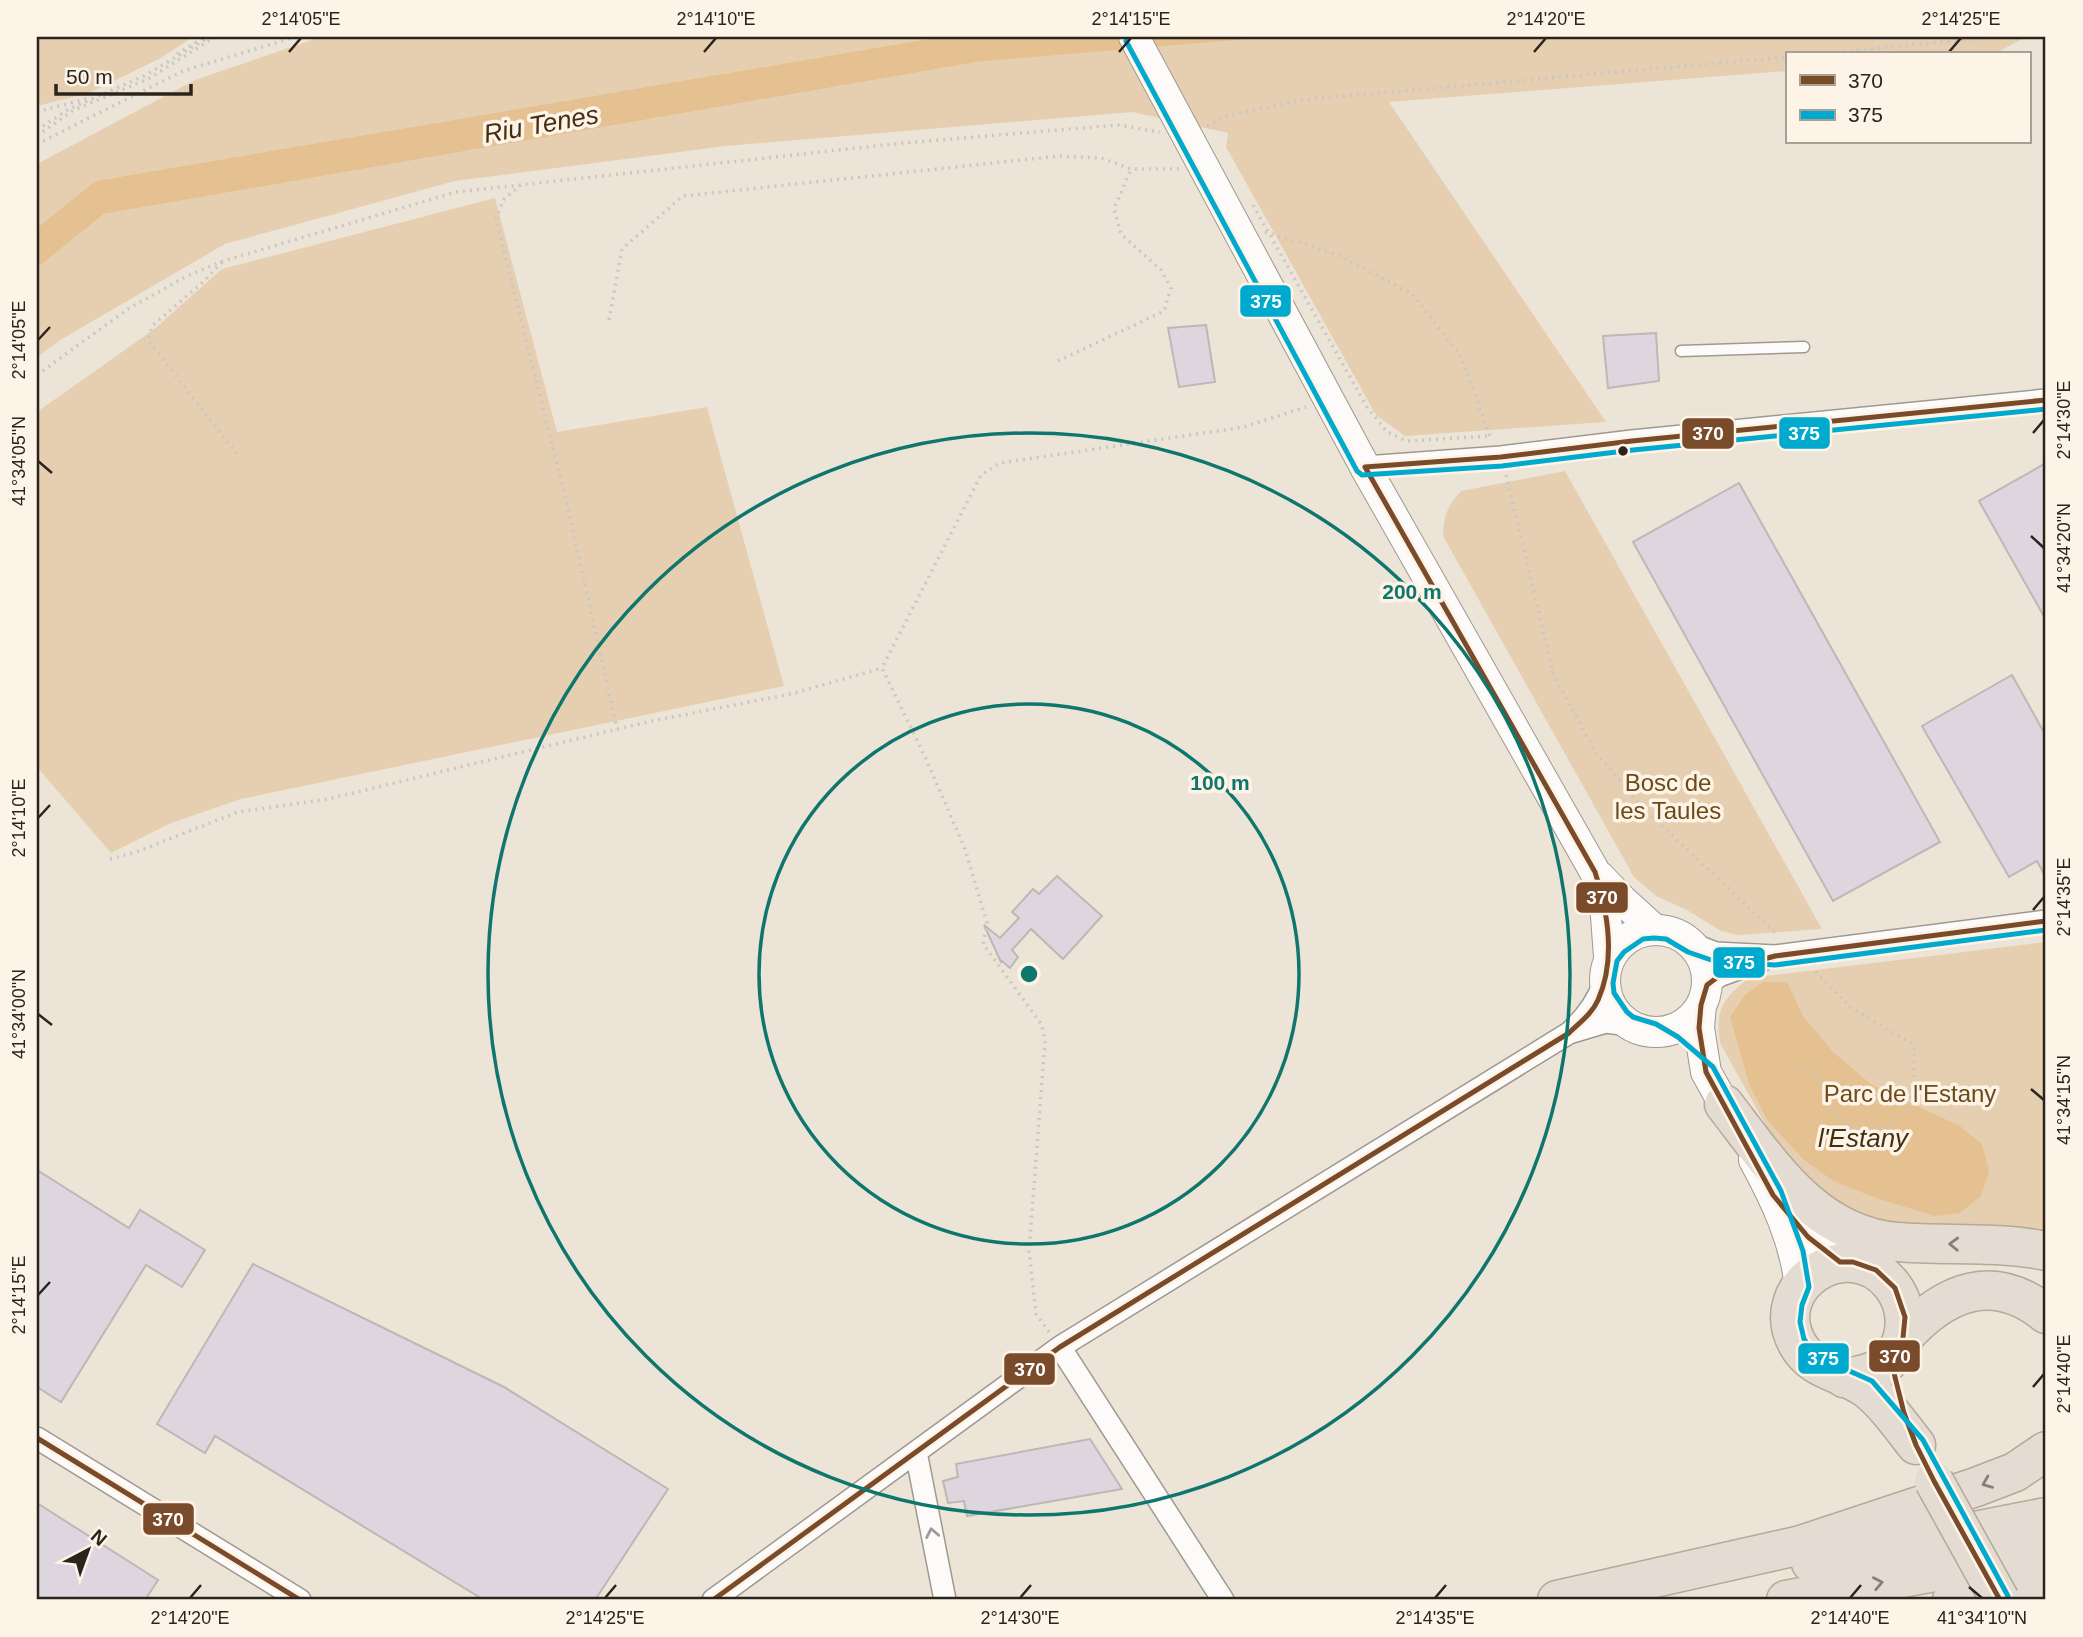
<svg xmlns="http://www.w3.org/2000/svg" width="2083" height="1637" viewBox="0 0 2083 1637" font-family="Helvetica,sans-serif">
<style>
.green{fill:#e6cfb1}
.water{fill:#e5c090}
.building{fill:#ded6de;stroke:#bdb7b6;stroke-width:2}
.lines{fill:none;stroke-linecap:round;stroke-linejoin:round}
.lane-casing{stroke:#9f998f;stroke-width:13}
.street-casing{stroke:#9f998f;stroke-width:24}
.secondary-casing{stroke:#9f998f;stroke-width:32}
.highway-casing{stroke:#b4a999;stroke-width:41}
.path{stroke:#c9c7c3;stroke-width:3.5;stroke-dasharray:2 5;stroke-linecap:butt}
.lane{stroke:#fcfbf9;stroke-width:10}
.street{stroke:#fcfbf9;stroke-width:21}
.secondary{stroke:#fcfbf9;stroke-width:30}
.highway{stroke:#e4dcd2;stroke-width:38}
.highway-bridge-casing{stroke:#b4a999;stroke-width:41;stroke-linecap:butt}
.highway-bridge{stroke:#e4dcd2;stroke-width:38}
.bus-1-casing{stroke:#fdf3e6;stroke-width:10}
.bus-2-casing{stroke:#fdf3e6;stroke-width:10}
.bus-1{stroke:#7a4b2a;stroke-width:5}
.bus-2{stroke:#00a9ce;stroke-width:5}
.oneway{stroke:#878077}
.oneway2{stroke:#9e9a96}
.ticks{fill:none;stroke:#2a241c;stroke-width:2.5}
.ring{fill:none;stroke:#0f766e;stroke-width:3.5}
.bus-dot{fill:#2a241c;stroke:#fdf3e6;stroke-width:2.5}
.labels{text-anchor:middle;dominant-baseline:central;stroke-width:7;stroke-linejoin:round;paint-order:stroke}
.park-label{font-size:24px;fill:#6b4b1a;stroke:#fdf3e6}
.water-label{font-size:26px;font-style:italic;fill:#432f12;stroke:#fdf3e6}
.centre{fill:#0f766e;stroke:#fdf3e6;stroke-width:3.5}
.ring-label{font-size:21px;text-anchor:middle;font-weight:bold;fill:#0f766e;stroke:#fdf3e6;stroke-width:7;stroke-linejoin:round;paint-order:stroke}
.line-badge{stroke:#fdf3e6;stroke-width:2.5}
.badge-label{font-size:19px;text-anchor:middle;font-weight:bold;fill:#fff}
.neatline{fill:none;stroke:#2a241c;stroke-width:2.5}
.ticks-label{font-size:18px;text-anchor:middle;fill:#2a241c}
</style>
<rect width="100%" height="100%" fill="#ede4d8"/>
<path class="green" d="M37,37h156l-34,22 -70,34 -52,13z
M321,37h618l-844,144 -58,47v-64l158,-84z
M1274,37h752l-32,17h-207v17l-398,31 217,320 -201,14 -29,-21 -150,-268 2,-14 -96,-21 -406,34 -271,35 -230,63 -163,95 -25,18v-89l67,-54 873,-152z
M495,198l62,234 150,-25 77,279 -543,113 -70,24 -60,30 -74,-86v-355l116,-82 69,-61z
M1565,471l257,458 -84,6 -17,-4 -34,-21 -31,-14 -22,-19 -191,-341c1,-22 4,-29 18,-45z
M2046,942v297l-139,-10 -51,-12 -69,-54 -67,-120c-5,-34 3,-45 29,-65z"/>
<path class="water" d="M939,37h335l-297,25 -873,152 -67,54v-40l58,-47z
M1763,982h24l16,34 30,36 39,33 88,41 22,18 7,27 -8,25 -21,17 -25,3 -56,-17 -44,-17 -31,-22 -36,-39 -19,-37 -19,-67 15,-22z"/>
<path class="building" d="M1206,325l9,57 -36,5 -11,-59z
M1656,333l3,48 -51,7 -5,-52z
M2046,463v157l-67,-119z
M1739,483l201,359 -107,59 -200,-359z
M2012,675l34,61v142l-9,-17 -28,16 -87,-151z
M1057,876l45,40 -39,43 -32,-30 -19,21 6,7 -8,11 -8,-7 -1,1 -17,-37 16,13 19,-20 -7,-6 21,-23 6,5z
M37,1170l92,58 11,-18 65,40 -23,37 -36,-22 -85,137 -24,-15z
M253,1264l251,123 164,102 -73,111h-111l-269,-164 -10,17 -48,-29z
M1090,1439l32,50 -155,27 -3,-15 -16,2 -5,-22 15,-4 -2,-13z
M37,1503l121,77 -13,20h-108z"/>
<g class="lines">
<g class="lane-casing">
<path id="lane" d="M1681,351l123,-4"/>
</g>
<g class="street-casing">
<path id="street" d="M1365,467l136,-10 131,-16 414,-41
M1692,944l24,9 59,3 271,-35
M1707,985l12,-9 44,-16
M1573,1029c15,-14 24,-27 31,-46
M1060,1347l163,253
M37,1438l263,162
M916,1452l29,148
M713,1600l347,-253 509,-314 37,-11 23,3"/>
</g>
<g class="secondary-casing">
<path id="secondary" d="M1134,37l231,430 230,405 10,31 4,54
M1599,876l23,24 32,29
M1605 981a51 51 0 1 1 102 0a51 51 0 1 1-102 0Z
M1701,1005l-2,23 7,44 28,50
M1754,1160c22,40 41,81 46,127
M1787,1212l21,25 32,25"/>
</g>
<g class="highway-casing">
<path id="highway" d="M1724,1104c46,59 90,131 173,138 50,4 100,-1 149,9
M1903,1338c41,-46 90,-67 143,-24
M1844,1378c13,-2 24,-3 36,-10 29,-18 32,-58 11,-84 -43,-52 -125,1 -94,59 15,29 47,29 70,46 19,15 34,37 49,56
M1811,1563l235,-46
M1557,1600l244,-55 175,-58 39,-15 31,-21
M1786,1600l260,-49
M1952,1600l94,-17"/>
</g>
<path class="path" d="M315,37l1,4
M177,54l28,-17
M1815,54l181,-17
M37,112l52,-14
M1207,126l21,-10 72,-16 487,-43
M37,130l32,-21 75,-33 66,-39
M37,136l35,-25 76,-32 67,-42
M37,144l146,-73 112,-34
M521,185l-18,15 -7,19 72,289 49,221
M1253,205l114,202 20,25 20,9 83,-5
M1265,232l71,22 76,40 49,62 30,83
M222,262l-19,20 -51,44 -4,14 92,118
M609,320l13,-71 61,-53 376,-40 42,2 30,11h49
M1058,361l106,-50 7,-23 -10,-18 -40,-36 -7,-25 17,-40
M37,375l91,-66 59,-33 36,-15 233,-69 447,-49 215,-18 42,7
M1506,475l48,201 42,77 50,58 132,124
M110,859l26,-7 102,-40 90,-13 319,-77 144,-28 91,-26
M1802,1070c7,2 14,4 18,10 5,6 5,14 8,21 9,24 39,39 62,24 28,-18 24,-51 24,-80l-64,-38 -36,-37
M1049,1332l-13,-18 -7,-63 16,-209 -3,-17 -59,-81 4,-21 -22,-74 -38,-88 -45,-93 99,-193 19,-12 244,-36 62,-20"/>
<use href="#lane" class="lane"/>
<use href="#street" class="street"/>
<use href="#secondary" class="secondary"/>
<use href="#highway" class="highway"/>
<g class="highway-bridge-casing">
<path id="highway-bridge" d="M1934,1481l66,119"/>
</g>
<use href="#highway-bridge" class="highway-bridge"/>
<g class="bus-1-casing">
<path id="bus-1" d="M37,1438l263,162
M713,1600l347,-253 509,-314c10,-10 23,-19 29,-33 18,-40 10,-88 -3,-128l-230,-405 136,-10 131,-16 414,-41
M2000,1600l-66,-119 -18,-36 -12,-32 -11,-44 2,-15 8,-16 2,-21 -10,-29 -19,-18 -23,-8h-13l-32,-25 -35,-42 -67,-123 -7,-44 2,-23 6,-20 12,-9 24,-11 32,-9 271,-35"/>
</g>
<g class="bus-2-casing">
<path id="bus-2" d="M1126,41l231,430 5,4 140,-9 131,-16 413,-41
M2008,1596l-85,-156 -51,-59 -43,-19 -15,-9 -10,-14 -4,-17 2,-17 7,-18 -6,-36 -22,-60 -68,-124 -35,-30 -22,-13 -23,-7 -6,-5 -13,-19 -1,-10 4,-22 7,-9 19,-13 11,-1 12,1 22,13 26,9 61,4 271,-35"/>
</g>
<use href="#bus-1" class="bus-1"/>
<use href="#bus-2" class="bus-2"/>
</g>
<defs><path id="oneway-chevron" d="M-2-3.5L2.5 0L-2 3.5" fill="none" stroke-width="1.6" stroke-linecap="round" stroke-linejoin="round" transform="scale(1.75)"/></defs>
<g class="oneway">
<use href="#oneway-chevron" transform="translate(1954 1244) rotate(-178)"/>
<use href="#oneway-chevron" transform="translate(1987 1483) rotate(158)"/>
<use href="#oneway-chevron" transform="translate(1878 1583) rotate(-11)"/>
</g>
<use class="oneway2" href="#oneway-chevron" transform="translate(932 1533) rotate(-101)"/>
<path class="ticks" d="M289,52l12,-14M704,52l12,-14M1119,52l12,-14M1534,52l12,-14M1949,52l12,-14M38,340l12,-13M2033,433l11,-13M38,461l14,12M2031,536l13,12M38,818l12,-13M2033,910l11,-13M38,1014l14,11M2031,1089l13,11M38,1295l12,-13M2033,1387l11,-13M1969,1587l13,11M190,1598l11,-13M605,1598l11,-13M1020,1598l11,-13M1435,1598l11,-13M1850,1598l11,-13"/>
<g class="ring">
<circle cx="1029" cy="974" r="270"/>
<circle cx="1029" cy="974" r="541"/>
</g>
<circle class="bus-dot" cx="1623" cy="451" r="6"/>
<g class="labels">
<g class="park-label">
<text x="1668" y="782">Bosc de<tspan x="1668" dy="28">les Taules</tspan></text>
<text x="1910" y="1093">Parc de l'Estany</text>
</g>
<g class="water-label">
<text transform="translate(541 124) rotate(-10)">Riu Tenes</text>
<text x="1863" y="1138">l'Estany</text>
</g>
</g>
<circle cx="1029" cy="974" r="10" class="centre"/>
<g class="ring-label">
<text x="1412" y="599">200 m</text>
<text x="1220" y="790">100 m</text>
</g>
<g class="line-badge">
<rect x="1239" y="284" width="53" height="34" rx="7" fill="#00a9ce"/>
<rect x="1778" y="416" width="53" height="34" rx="7" fill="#00a9ce"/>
<rect x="1681" y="417" width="54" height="33" rx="7" fill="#7a4b2a"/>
<rect x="1575" y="881" width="54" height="33" rx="7" fill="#7a4b2a"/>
<rect x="1712" y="946" width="54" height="33" rx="7" fill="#00a9ce"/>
<rect x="1868" y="1339" width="53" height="34" rx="7" fill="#7a4b2a"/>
<rect x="1797" y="1342" width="53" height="33" rx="7" fill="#00a9ce"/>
<rect x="1003" y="1352" width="53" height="34" rx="7" fill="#7a4b2a"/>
<rect x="142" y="1502" width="53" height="34" rx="7" fill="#7a4b2a"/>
</g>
<g class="badge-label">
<text x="1266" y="308">375</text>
<text x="1804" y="440">375</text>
<text x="1708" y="440">370</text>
<text x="1602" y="904">370</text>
<text x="1739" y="969">375</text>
<text x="1895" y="1363">370</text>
<text x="1823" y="1365">375</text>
<text x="1030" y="1376">370</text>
<text x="168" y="1526">370</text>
</g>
<rect width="2083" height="1637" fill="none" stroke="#fdf3e6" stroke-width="77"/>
<rect x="1786" y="52" width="245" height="91" fill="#fdf3e6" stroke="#a9a095" stroke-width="2"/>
<rect x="1800" y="75" width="35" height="10" fill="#7a4b2a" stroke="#a9a095" stroke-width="2"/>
<text x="1848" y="88" font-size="21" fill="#2a241c">370</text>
<rect x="1800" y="110" width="35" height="10" fill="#00a9ce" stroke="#a9a095" stroke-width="2"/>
<text x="1848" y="122" font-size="21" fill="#2a241c">375</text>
<g transform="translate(88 1550) rotate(41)" stroke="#fdf3e6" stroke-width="5" paint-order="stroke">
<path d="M0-5L12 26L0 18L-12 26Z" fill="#2a241c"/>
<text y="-10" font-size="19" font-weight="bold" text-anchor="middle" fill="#2a241c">N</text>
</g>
<path d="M56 84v10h135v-10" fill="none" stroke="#2a241c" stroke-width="3.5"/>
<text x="66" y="84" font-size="21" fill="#2a241c" stroke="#fdf3e6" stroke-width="5" paint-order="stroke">50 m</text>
<rect x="38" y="38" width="2006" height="1560" class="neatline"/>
<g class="ticks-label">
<text x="301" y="25">2°14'05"E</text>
<text x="716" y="25">2°14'10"E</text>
<text x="1131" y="25">2°14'15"E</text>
<text x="1546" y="25">2°14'20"E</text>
<text x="1961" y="25">2°14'25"E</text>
<text transform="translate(19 340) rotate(-90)" y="6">2°14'05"E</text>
<text transform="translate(2064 420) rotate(-90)" y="6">2°14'30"E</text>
<text transform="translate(19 461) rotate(-90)" y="6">41°34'05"N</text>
<text transform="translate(2064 548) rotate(-90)" y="6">41°34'20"N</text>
<text transform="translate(19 818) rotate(-90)" y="6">2°14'10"E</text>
<text transform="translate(2064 897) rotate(-90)" y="6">2°14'35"E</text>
<text transform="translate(19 1014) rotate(-90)" y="6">41°34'00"N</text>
<text transform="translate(2064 1100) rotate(-90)" y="6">41°34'15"N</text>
<text transform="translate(19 1295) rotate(-90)" y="6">2°14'15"E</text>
<text transform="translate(2064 1374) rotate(-90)" y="6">2°14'40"E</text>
<text x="190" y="1624">2°14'20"E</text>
<text x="605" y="1624">2°14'25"E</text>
<text x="1020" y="1624">2°14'30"E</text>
<text x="1435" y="1624">2°14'35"E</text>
<text x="1850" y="1624">2°14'40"E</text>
<text x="1982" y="1624">41°34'10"N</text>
</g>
</svg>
